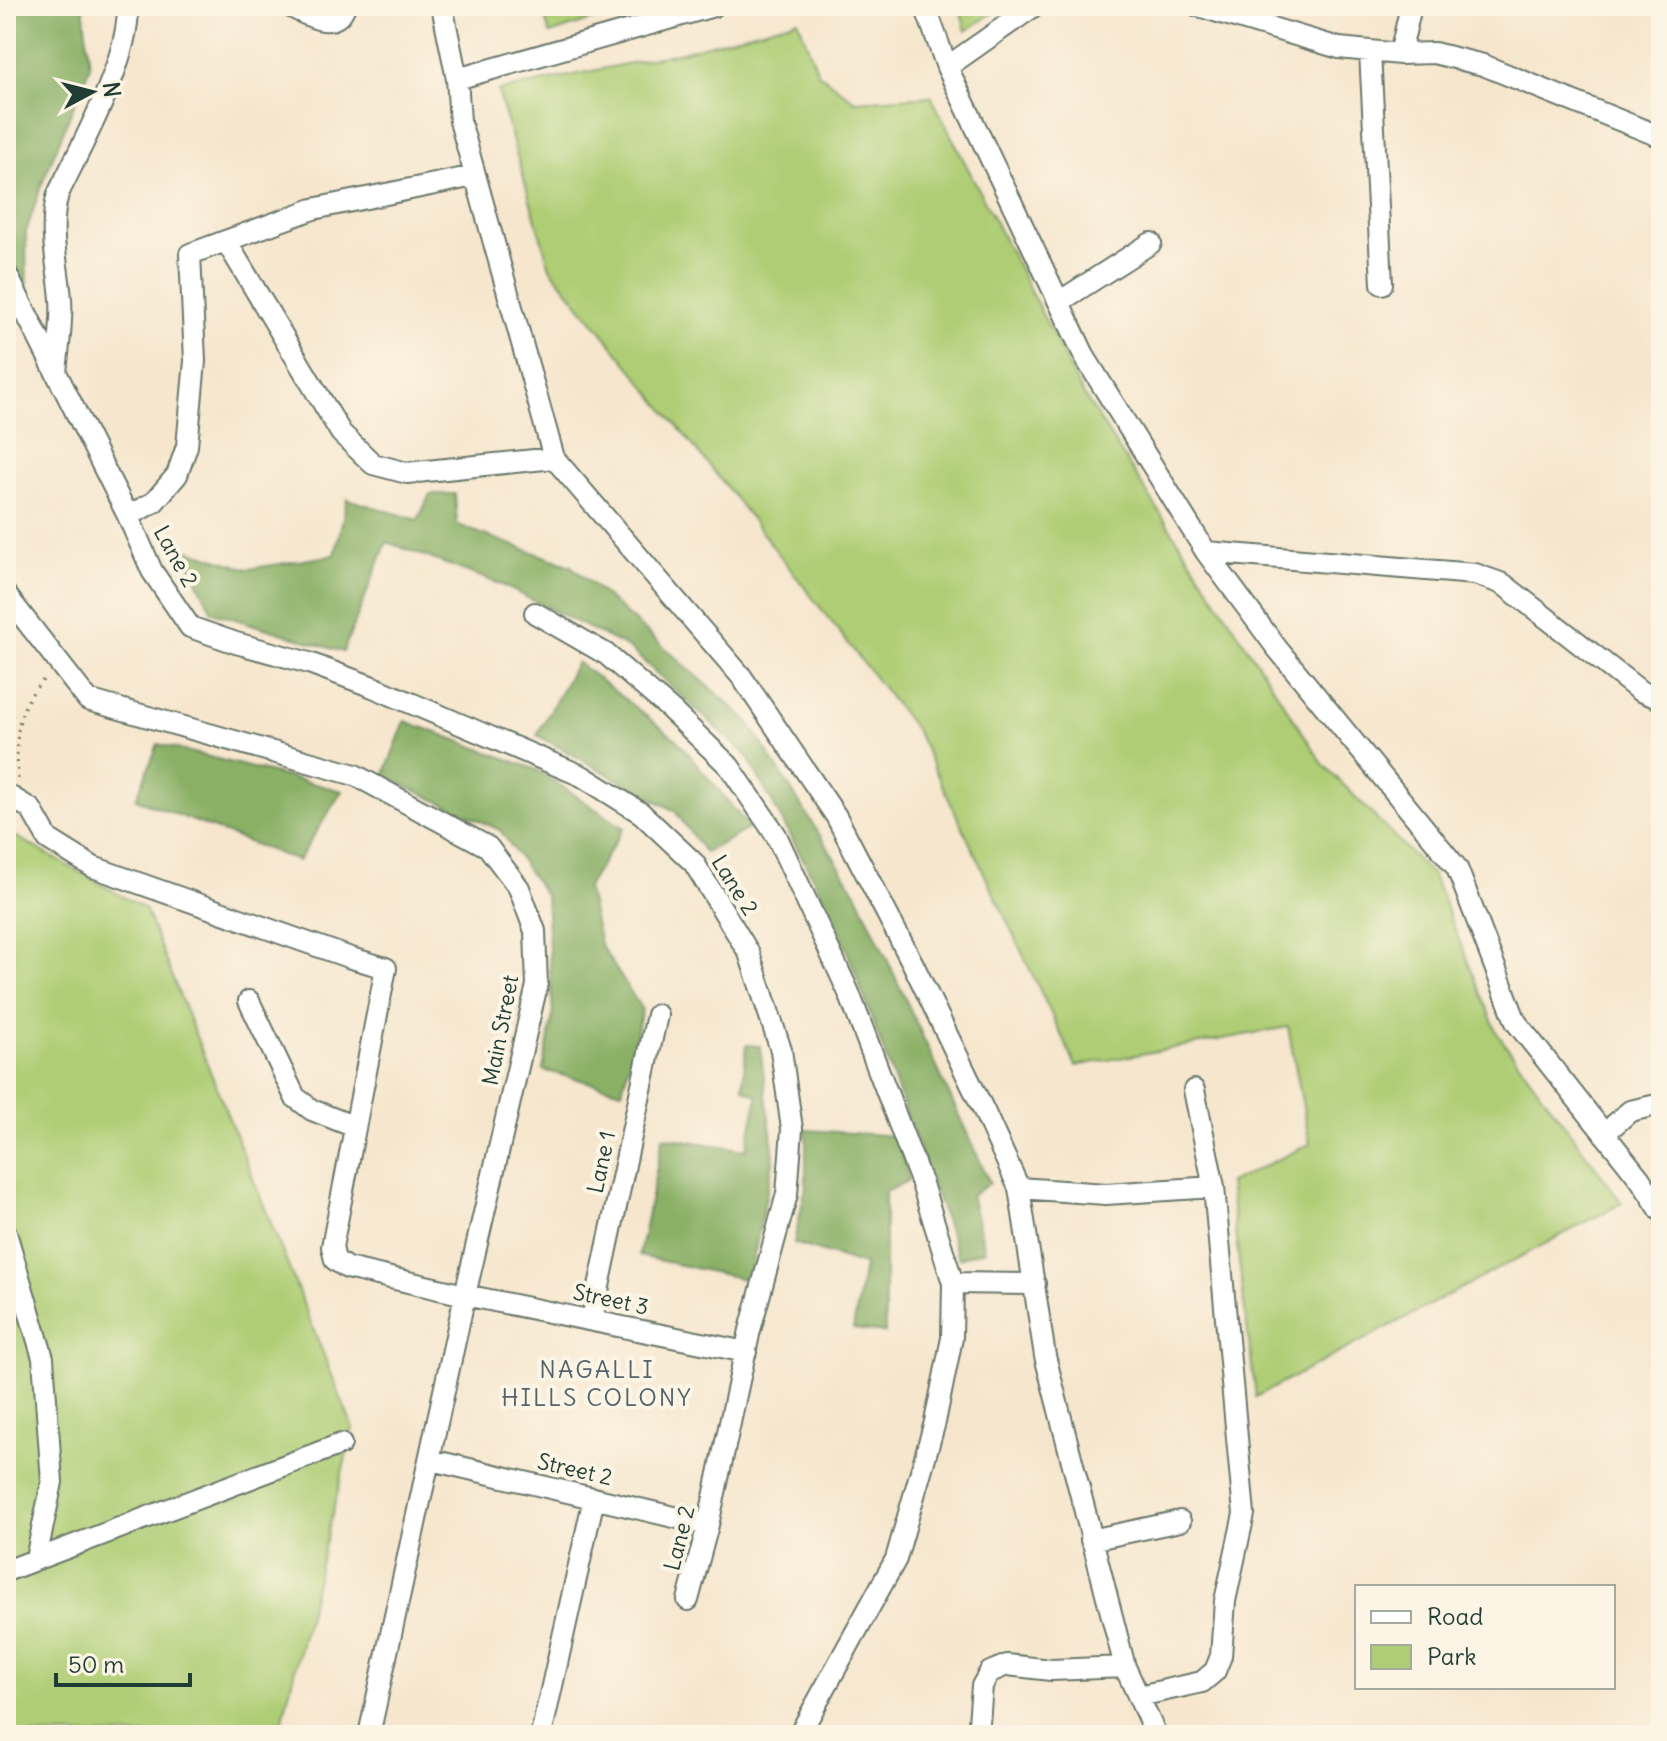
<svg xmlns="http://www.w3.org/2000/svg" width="1667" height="1741" viewBox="0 0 1667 1741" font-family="Delius,sans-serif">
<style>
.green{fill:#aecd75;stroke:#668554;stroke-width:2}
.forest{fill:#8ab066;stroke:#54764d;stroke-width:2}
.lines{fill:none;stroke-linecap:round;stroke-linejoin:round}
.minor-casing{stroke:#6a786a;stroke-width:24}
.path{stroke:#6a786a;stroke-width:3;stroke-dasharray:2 6;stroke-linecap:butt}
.minor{stroke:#fff;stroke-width:20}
.labels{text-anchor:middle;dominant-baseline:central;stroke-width:8;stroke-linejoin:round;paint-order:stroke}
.street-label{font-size:22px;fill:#1f3d34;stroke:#fcf5e5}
.neighbourhood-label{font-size:24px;letter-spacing:2px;fill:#53646d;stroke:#fcf5e5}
</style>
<rect width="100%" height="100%" fill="#fcf5e5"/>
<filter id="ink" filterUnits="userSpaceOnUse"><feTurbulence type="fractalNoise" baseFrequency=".0125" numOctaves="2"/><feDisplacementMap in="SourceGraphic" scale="16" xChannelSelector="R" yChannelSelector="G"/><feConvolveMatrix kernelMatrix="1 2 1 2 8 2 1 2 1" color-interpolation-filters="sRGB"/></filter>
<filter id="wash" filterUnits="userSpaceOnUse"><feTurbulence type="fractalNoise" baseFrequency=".006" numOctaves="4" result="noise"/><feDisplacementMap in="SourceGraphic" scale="32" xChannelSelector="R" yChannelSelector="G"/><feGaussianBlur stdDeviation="1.8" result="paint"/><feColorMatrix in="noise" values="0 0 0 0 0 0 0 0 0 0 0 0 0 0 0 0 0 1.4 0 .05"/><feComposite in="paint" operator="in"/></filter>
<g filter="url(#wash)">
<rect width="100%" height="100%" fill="#f6e6ce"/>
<path class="green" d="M541,6h93l-84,28z
M959,6h44l-37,25z
M798,20l20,53 37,28 76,-5 152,298 240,370 110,112 64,157 125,170 -366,194 -27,-214 81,-39 -22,-117 -212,39 -159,-334 -189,-243 -178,-221 -52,-177 184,-39z
M6,831l139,78 208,519 -74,307h-273z"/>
<path class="forest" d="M6,6h77l7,60 -49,120 -15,46 1,68 -21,-49z
M430,494h25l2,31 114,41 176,154 110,174 133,289 -19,13 14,54 -26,8 -124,-340 -88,-162 -118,-108 -129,-64 -113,-42 -44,110 -131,-40 -30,-64 66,21 87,-14 12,-56 71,21z
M577,662l100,78 73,88 -45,25 -30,-42 -138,-76z
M405,721l132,49 87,58 -37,59 13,57 42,66 -20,81 -79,-21 10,-55 -7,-118 -46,-67 -116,-54z
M158,744l184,47 -44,70 -162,-62z
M746,1045l14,1 14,111 -25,123 -110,-24 24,-119 83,13 12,-54 -15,-8z
M806,1130l92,6 11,44 -24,12v141l-32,-4 11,-64 -70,-22 12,-56z"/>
</g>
<g filter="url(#ink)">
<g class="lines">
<g class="minor-casing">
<path id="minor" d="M289,6c19,9 45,27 56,0
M442,6l15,73 3,42 94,337 187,218 95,140 77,148 71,147 35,77 26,168 80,311 31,68
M925,6l22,61 139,292 120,193 70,95 181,221 59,154 124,157 21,32
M1198,6l141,42 61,6 34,-1 49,12 178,72
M1370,52l12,232
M1400,54l11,-48
M947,67l87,-61
M457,79l257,-73
M226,241l115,192 32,31 34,9 147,-15
M6,273l122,243 24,55 38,56 46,16 73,20 64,24 209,89 59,37 53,50 55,90 32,97 11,79 -5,65 -37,136 -42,195 -20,75
M1059,302l92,-59
M56,373c2,-24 7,-50 5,-74 -3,-36 -13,-69 -3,-105 24,-50 71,-133 70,-188
M128,516l26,-14 23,-27 10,-29 8,-85 -5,-107 123,-45 161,-33
M1206,552l269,22 28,10 137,107 21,8
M6,595l82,105 267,75 133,72 31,41 16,43 2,54 -72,310 -96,440
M535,613l71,41 65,56 58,56 47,69 73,158 73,191 31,99 -1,55 -17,84 -39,137 -97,176
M6,794l25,15 17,30 45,28 258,91 35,10 -54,279 3,13 12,8 118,27 281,57
M249,1001l46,96 17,13 43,17
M1194,1090l20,97
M1604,1134l26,-23 31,-7
M1019,1188l87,6 108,-7 30,327 -19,87 -4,55 -6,15 -13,11 -63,14
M6,1233l37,125 9,124 -16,77
M953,1283l82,1
M592,1319l65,-304
M431,1460l277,65
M1091,1540l89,-19
M6,1571l335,-127
M541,1735l53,-237
M978,1735l4,-49 8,-14 17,-7 44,5 74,-3"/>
</g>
<path class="path" d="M18,779c-2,-45 -4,-70 29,-103"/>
<use href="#minor" class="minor"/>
</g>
</g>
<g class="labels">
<g class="street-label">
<text transform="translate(176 556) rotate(61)">Lane 2</text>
<text transform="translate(735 885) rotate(58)">Lane 2</text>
<text transform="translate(500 1030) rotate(-79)">Main Street</text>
<text transform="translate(601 1162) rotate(-78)">Lane 1</text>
<text transform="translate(611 1299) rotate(12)">Street 3</text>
<text transform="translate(575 1469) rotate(13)">Street 2</text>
<text transform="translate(679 1538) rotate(-76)">Lane 2</text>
</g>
<g class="neighbourhood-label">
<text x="597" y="1369">NAGALLI<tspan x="597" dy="28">HILLS COLONY</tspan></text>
</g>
</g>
<rect width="1667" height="1741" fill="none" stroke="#fcf5e5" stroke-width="32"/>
<rect x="1355" y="1585" width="260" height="104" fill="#fcf5e5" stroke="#a4ab9e" stroke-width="2"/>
<rect x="1371" y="1611" width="40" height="12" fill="#ffffff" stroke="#a4ab9e" stroke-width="2"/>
<text x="1427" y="1625" font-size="24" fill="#1f3d34">Road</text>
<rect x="1371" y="1645" width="40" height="24" fill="#aecd75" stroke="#a4ab9e" stroke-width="2"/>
<text x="1427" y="1665" font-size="24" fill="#1f3d34">Park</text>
<g transform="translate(92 92) rotate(83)" stroke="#fcf5e5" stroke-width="6" paint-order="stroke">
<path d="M0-6L14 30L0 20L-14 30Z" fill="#1f3d34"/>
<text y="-12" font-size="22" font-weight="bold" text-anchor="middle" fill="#1f3d34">N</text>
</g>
<path d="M56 1673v12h134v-12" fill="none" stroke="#1f3d34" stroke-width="4"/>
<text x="68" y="1673" font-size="24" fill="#1f3d34" stroke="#fcf5e5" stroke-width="6" paint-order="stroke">50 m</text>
</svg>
